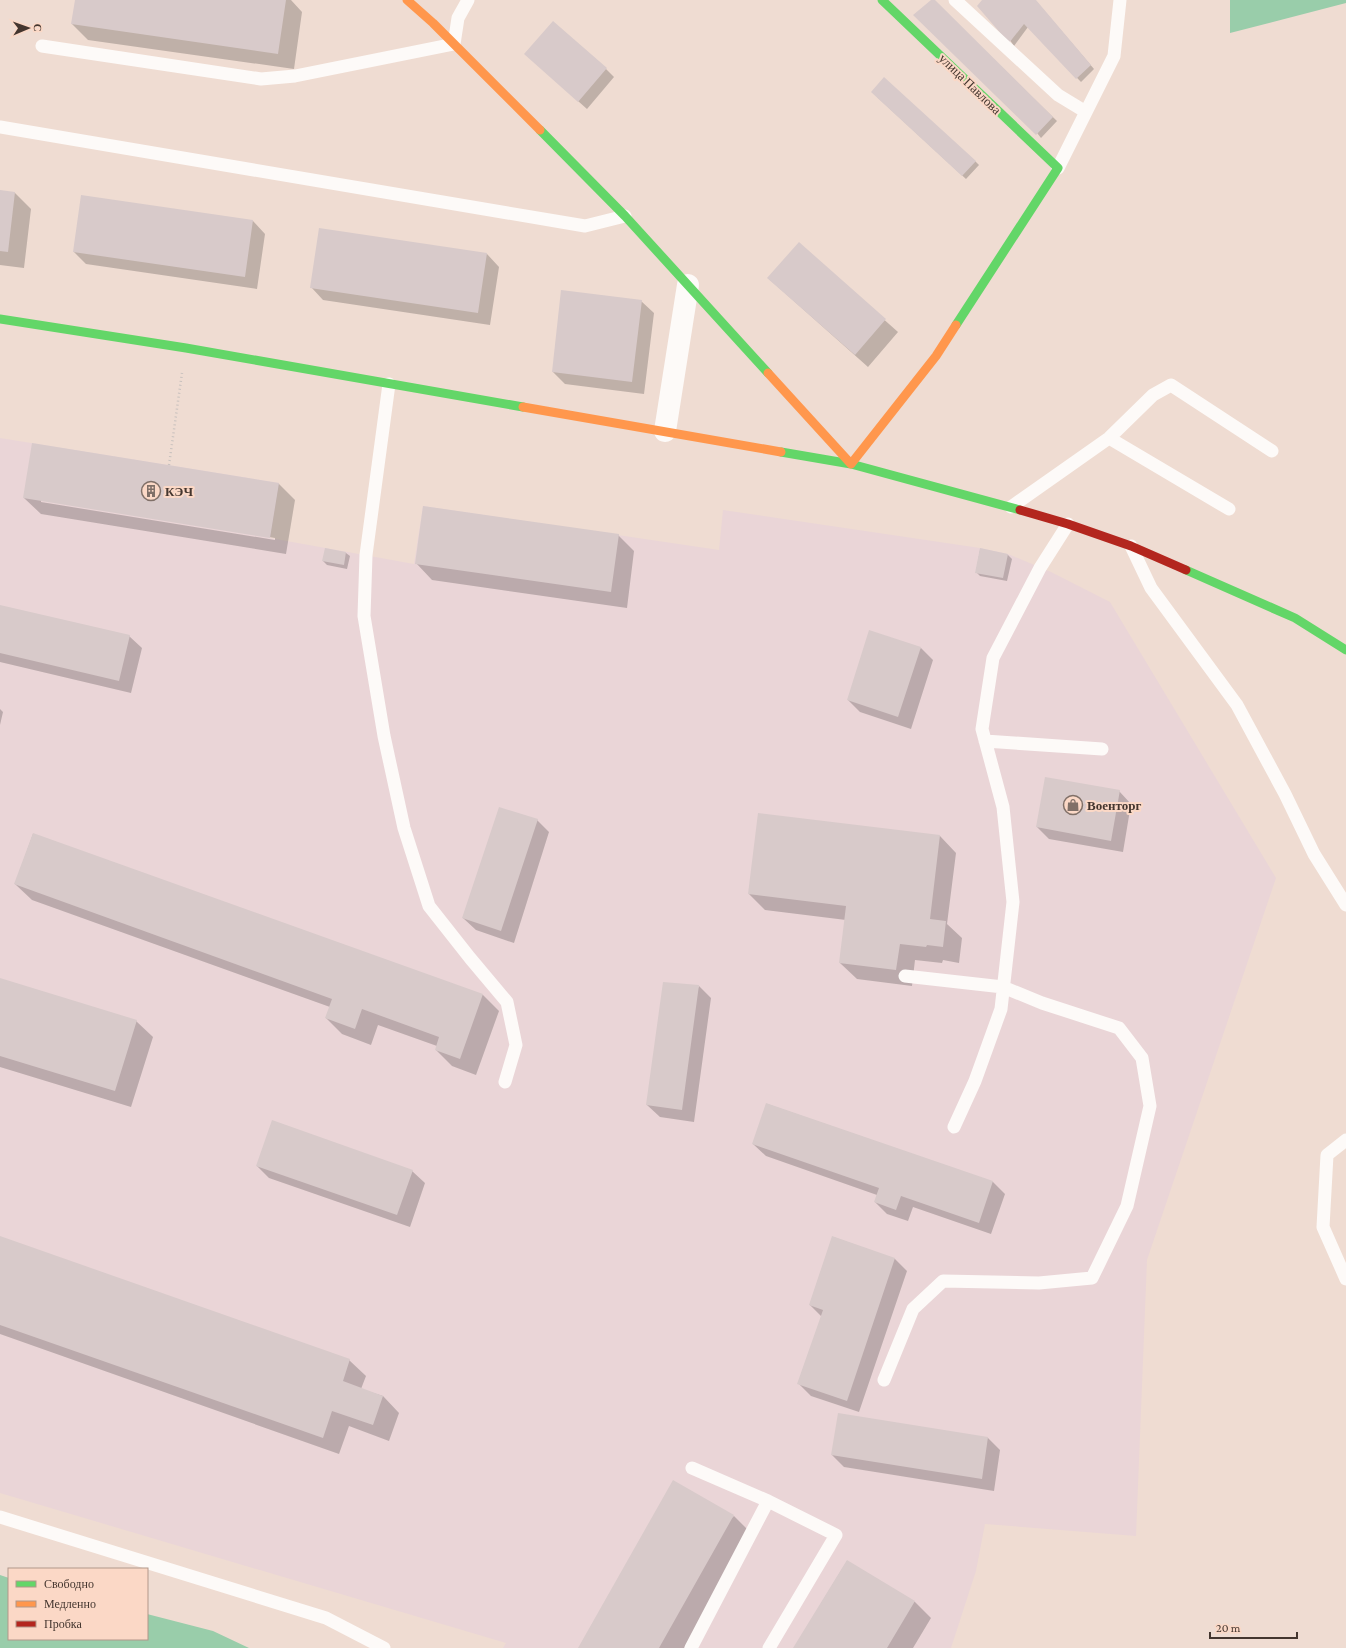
<svg xmlns="http://www.w3.org/2000/svg" width="1346" height="1648" viewBox="0 0 1346 1648" font-family="'Crimson Pro',serif">
<style>
.industrial{fill:#ead5d7}
.forest{fill:#99cdaa}
.shadow{fill:#0003;fill-rule:evenodd}
.building{fill:#d8caca}
.lines{fill:none;stroke-linecap:round;stroke-linejoin:round}
.path{stroke:#c8c1be;stroke-width:2.5;stroke-dasharray:1 3;stroke-linecap:butt}
.lane{stroke:#fdfaf8;stroke-width:13}
.street{stroke:#fdfaf8;stroke-width:22}
.fast{stroke:#63d668;stroke-width:9}
.slow{stroke:#ff974d;stroke-width:9}
.jam{stroke:#b3261e;stroke-width:9}
.labels{text-anchor:middle;dominant-baseline:central;stroke-width:4;stroke-linejoin:round;paint-order:stroke}
.street-label{font-size:13px;fill:#44362f;stroke:#fbd8c6}
.poi-label{font-size:13px;font-weight:bold;fill:#44362f;stroke:#fbd8c6;text-anchor:start}
</style>
<rect width="100%" height="100%" fill="#efdcd2"/>
<path class="industrial" d="M0,438l279,45 -9,55 144,26 9,-58 296,44 4,-40 257,38 28,6 43,18 59,30 166,276 -129,382 -11,276 -151,-12 -9,47 -25,77h-448l3,-5 -506,-150z"/>
<path class="forest" d="M1230,0h116v3l-116,30z
M0,1575l9,3v61h138v-25l66,17 36,17h-249z"/>
<path class="shadow" d="M76,0h215l11,12 -8,57 -206,-29 -16,-16z
M932,0l125,121 -16,17z
M983,0h52l59,69 -13,13 -53,-55 -14,19z
M525,54l81,15 8,8 -27,32z
M876,96l99,65 4,4 -13,14z
M0,191l15,2 16,16 -7,59 -24,-3z
M253,221l12,13 -8,55 -171,-25 -12,-12z
M799,244l99,88 -30,35 -100,-89z
M487,254l12,13 -9,58 -167,-25 -12,-13z
M641,301l13,12 -10,81 -79,-10 -12,-12z
M279,484l16,16 -9,54 -245,-40 -17,-16zM41,500l234,38v2l-234,-38z
M618,535l16,16 -7,57 -195,-28 -16,-17z
M326,549l20,4 4,3 -3,13 -20,-4 -4,-4z
M980,550l28,5 4,4 -5,22 -27,-5 -4,-4z
M0,606l129,30 13,12 -11,45 -131,-31z
M921,648l12,12 -22,69 -51,-17 -12,-12z
M0,709l3,3 -3,13z
M1119,791l12,13 -8,48 -74,-13 -12,-12z
M537,820l12,12 -35,111 -38,-13 -13,-12z
M33,834l450,161 16,16 -23,64 -24,-9 -16,-16 1,-4 -59,-21 -7,20 -29,-11 -16,-16 4,-11 -298,-107 -17,-16z
M940,836l16,17 -9,71 15,14 -3,25 -16,-3 -1,3 -27,-3 -3,26 -55,-7 -17,-16 6,-43 -81,-10 -16,-16z
M0,979l136,42 17,16 -22,70 -131,-40z
M699,986l12,12 -17,124 -34,-5 -13,-12z
M767,1104l226,78 12,12 -14,40 -78,-27 -5,14 -21,-7 -12,-12 2,-7 -111,-39 -13,-12z
M257,1166l155,5 13,12 -15,44 -141,-49z
M833,1237l62,22 12,12 -48,141 -48,-16 -13,-13 24,-66 -12,-12z
M0,1238l349,122 17,16 -5,13 22,7 16,17 -10,28 -40,-15 -10,28 -339,-120z
M988,1438l12,12 -6,41 -150,-24 -12,-12z
M734,1516l16,16 -66,116h-105z
M847,1561l68,41 16,16 -18,30h-119z"/>
<path class="building" d="M75,0h211l-8,54 -207,-30z
M931,0h4l118,117 -17,18 -123,-120z
M982,0h54l55,65 -15,14 -52,-55 -15,19 -32,-37z
M553,21l54,47 -29,34 -54,-48z
M884,77l92,84 -14,15 -91,-84z
M0,190l15,2 -7,60 -8,-1z
M81,195l172,25 -8,57 -172,-25z
M319,228l168,25 -9,60 -168,-25z
M799,242l87,77 -31,36 -88,-77z
M561,290l81,10 -10,82 -80,-10z
M32,443l247,40 -9,55 -247,-40z
M423,506l196,28 -8,58 -196,-28z
M325,548l21,4 -2,13 -22,-4z
M980,548l28,6 -5,24 -28,-5z
M0,605l130,30 -11,46 -119,-28z
M869,630l52,17 -23,70 -51,-17z
M1045,777l75,13 -9,51 -75,-14z
M499,807l39,12 -37,112 -39,-13z
M758,813l182,22 -10,84 16,2 -3,26 -16,-2 -1,2 -26,-3 -4,26 -57,-7 7,-57 -98,-12z
M33,833l450,161 -23,65 -25,-9 4,-13 -77,-28 -7,20 -30,-11 7,-19 -318,-115z
M0,978l137,42 -22,71 -115,-35z
M663,982l36,3 -17,125 -36,-5z
M766,1103l227,78 -14,42 -78,-27 -5,14 -22,-8 5,-14 -127,-44z
M272,1120l141,50 -16,45 -141,-49z
M0,1236l350,123 -7,22 40,15 -10,29 -41,-14 -9,27 -323,-113z
M832,1236l63,22 -48,143 -50,-17 26,-74 -14,-5z
M838,1413l150,24 -6,42 -151,-24z
M673,1480l61,35 -75,133h-81z
M847,1560l68,41 -28,47h-94z"/>
<g class="lines">
<path class="path" d="M169,465l13,-92"/>
<path class="lane" d="M955,0l103,95 28,17
M42,46l219,33 34,-3 159,-32 4,-26 10,-18
M0,127l585,99 40,-10
M1058,168l56,-112 6,-56
M389,384l-23,171 -2,61 20,120 20,92 25,78 41,52 37,44 9,43 -11,37
M1109,438l120,71
M1011,507l98,-69 44,-43 18,-10 101,66
M1131,546l20,42 86,117 48,89 29,60 32,51
M985,741l117,8
M954,1127l21,-46 26,-72 12,-107 -10,-95 -21,-78 11,-71 47,-90 28,-44
M1346,1140l-19,15 -4,72 23,52
M884,1380l29,-71 30,-28 96,2 53,-5 35,-72 23,-100 -8,-48 -23,-30 -77,-25 -39,-16 -98,-11
M692,1468l76,33 68,34 -67,113
M0,1517l326,101 58,30
M691,1648l77,-147"/>
<path class="street" d="M665,431l23,-146"/>
<path class="fast" d="M882,0l176,168 -102,157
M540,130l85,86 143,157
M0,319l186,29 337,59
M781,452l70,12 169,46
M1186,570l109,48 51,32"/>
<path class="slow" d="M407,0l26,23 107,107
M768,373l83,91
M523,407l258,45
M851,464l85,-108 20,-31"/>
<path class="jam" d="M1020,510l48,14 63,22 55,24"/>
</g>
<defs>
<g id="building-ring" transform="scale(1)"><circle r="9.5" fill="#fbd8c6" stroke="#807068" stroke-width="1.5"/><path d="M-4-6H4V6H1V3H-1V6H-4ZM-2.5-4.3h1.7v1.8h-1.7ZM.8-4.3h1.7v1.8H.8ZM-2.5-1h1.7V.8h-1.7ZM.8-1h1.7V.8H.8Z" fill="#807068"/></g>
<g id="shop-ring" transform="scale(1)"><circle r="9.5" fill="#fbd8c6" stroke="#807068" stroke-width="1.5"/><path d="M-5-2.5h2.3a2.7 3.5 0 0 1 5.4 0H5L5.5 6h-11ZM-1.5-2.5h3a1.5 2.3 0 0 0-3 0Z" fill="#807068"/></g>
</defs>
<g fill-rule="evenodd">
<use href="#building-ring" x="151" y="491"/>
<use href="#shop-ring" x="1073" y="805"/>
</g>
<g class="labels">
<g class="street-label">
<text transform="translate(970 84) rotate(44)">улица Павлова</text>
</g>
<g class="poi-label">
<text x="165" y="491">КЭЧ</text>
<text x="1087" y="805">Военторг</text>
</g>
</g>
<rect x="8" y="1568" width="140" height="72" fill="#fbd8c6" stroke="#b2978a"/>
<rect x="16" y="1581" width="20" height="6" fill="#63d668" stroke="#b2978a"/>
<text x="44" y="1588" font-size="12" fill="#44362f">Свободно</text>
<rect x="16" y="1601" width="20" height="6" fill="#ff974d" stroke="#b2978a"/>
<text x="44" y="1608" font-size="12" fill="#44362f">Медленно</text>
<rect x="16" y="1621" width="20" height="6" fill="#b3261e" stroke="#b2978a"/>
<text x="44" y="1628" font-size="12" fill="#44362f">Пробка</text>
<g transform="translate(28 28) rotate(88)" stroke="#fbd8c6" stroke-width="3" paint-order="stroke">
<path d="M0-3L7 15L0 10L-7 15Z" fill="#44362f"/>
<text y="-6" font-size="11" font-weight="bold" text-anchor="middle" fill="#44362f">С</text>
</g>
<path d="M1210 1632v6h87v-6" fill="none" stroke="#44362f" stroke-width="2"/>
<text x="1216" y="1632" font-size="12" fill="#44362f" stroke="#fbd8c6" stroke-width="3" paint-order="stroke">20 m</text>
</svg>
